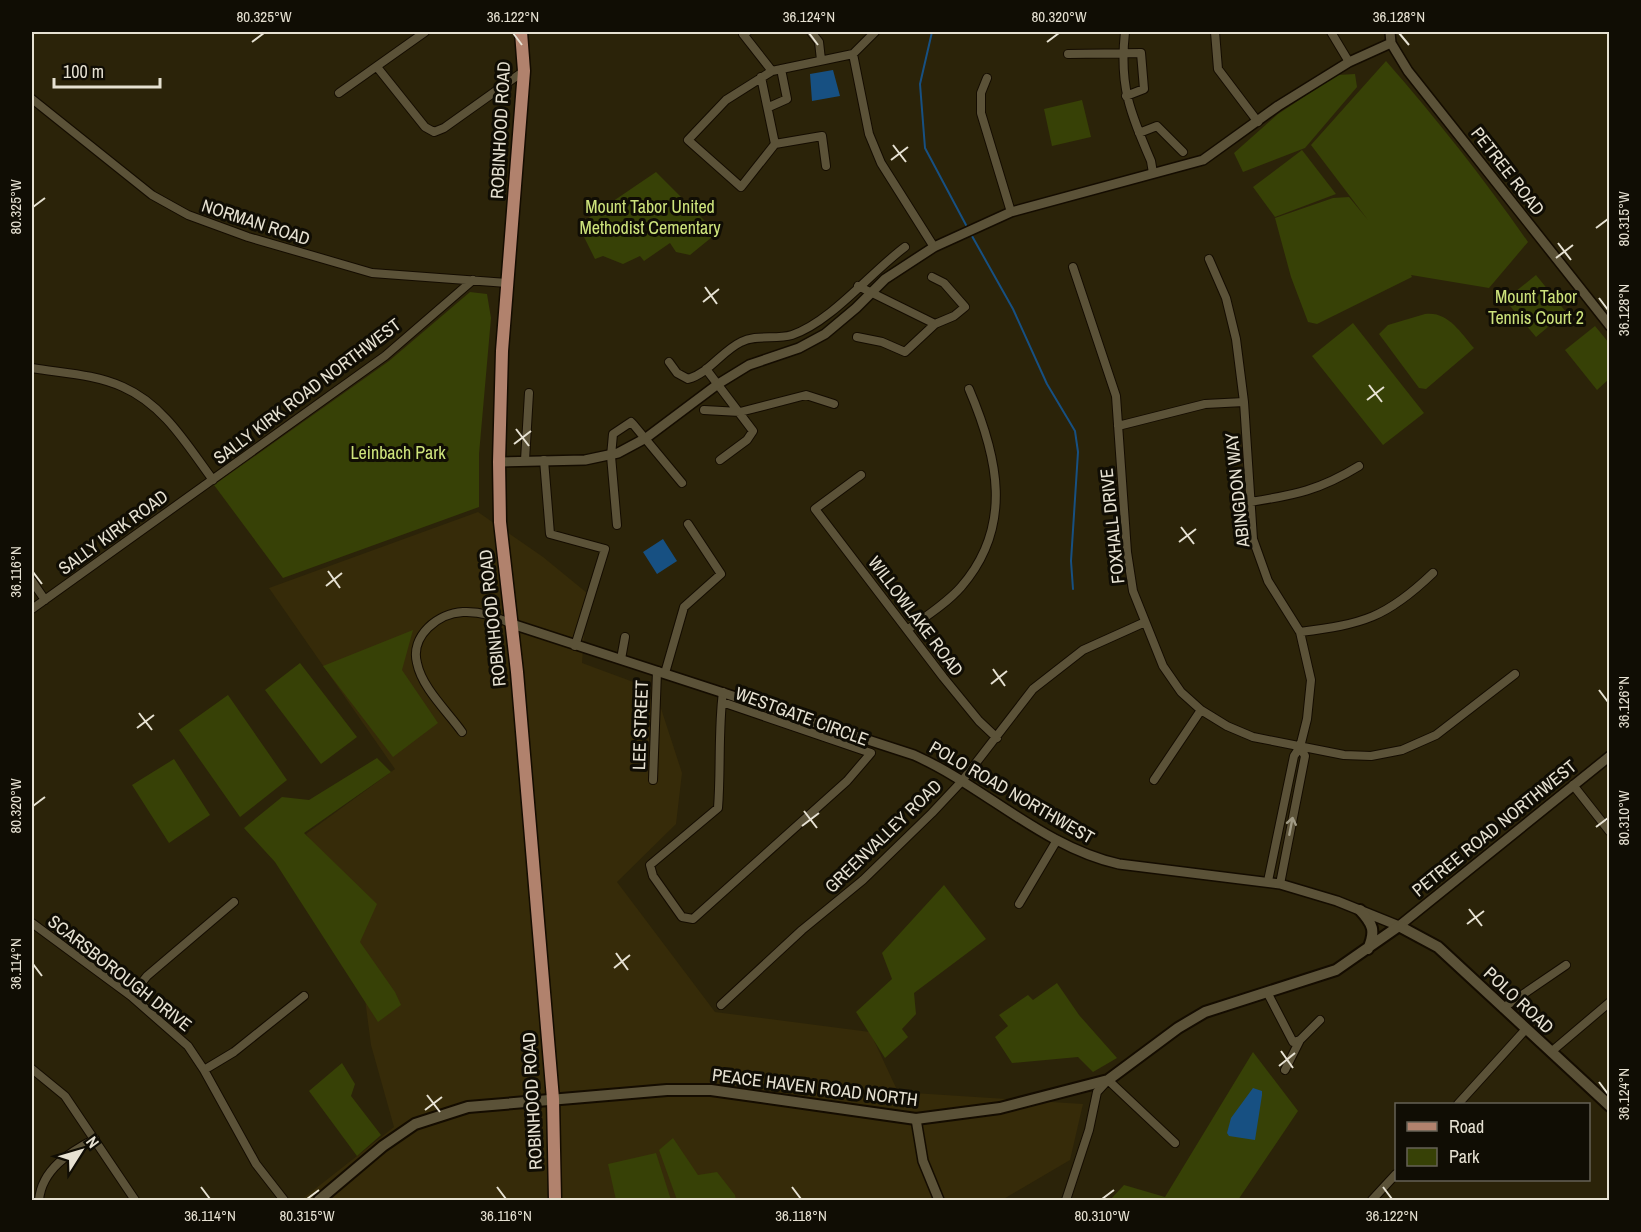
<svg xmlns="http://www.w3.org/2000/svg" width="1641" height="1232" viewBox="0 0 1641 1232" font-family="'Archivo Narrow',sans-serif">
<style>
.built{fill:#362b09}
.green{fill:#374106}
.water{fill:#175082}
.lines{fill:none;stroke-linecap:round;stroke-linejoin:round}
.stream{stroke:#175082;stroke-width:2}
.minor-casing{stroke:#140c00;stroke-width:10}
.tertiary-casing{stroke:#140c00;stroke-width:12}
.secondary-casing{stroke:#140c00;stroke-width:14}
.primary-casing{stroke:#140c00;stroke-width:15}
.minor{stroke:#5b5238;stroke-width:8}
.tertiary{stroke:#5b5238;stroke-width:9}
.secondary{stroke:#5b5238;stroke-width:10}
.primary{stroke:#b1826d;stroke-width:12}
.oneway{stroke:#a09a85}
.ticks{fill:none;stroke:#e6e1d2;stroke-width:2}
.labels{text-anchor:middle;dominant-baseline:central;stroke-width:6;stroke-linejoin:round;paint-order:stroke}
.street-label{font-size:18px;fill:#e6e1d2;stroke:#100d04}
.park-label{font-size:18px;fill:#cee47c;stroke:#100d04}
.neatline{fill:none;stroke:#e6e1d2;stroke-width:2}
.ticks-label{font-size:15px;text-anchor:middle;fill:#e6e1d2}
</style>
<rect width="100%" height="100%" fill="#2b2309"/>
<path class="built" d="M478,512l65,45 44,36 -5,70 73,27 27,83 -6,51 -59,58 98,130 155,20 28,60 185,12 -13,56 -68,40h-701l93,-73 -23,-82 -19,-147 -46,-64 89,-65 -126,-181z"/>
<path class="green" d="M1386,61c51,58 98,118 142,181l-39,46 -78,-13 1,2 -95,47 -9,-2 -17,-45 -16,-59 58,-20 16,-1 19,23 -57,-75z
M1355,74l2,13 -52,61 -62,24 -9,-19 44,-39 59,-39z
M1082,100l9,37 -39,9 -8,-37z
M1302,150l34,44 -61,23 -22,-30z
M656,172l61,61 -27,22 -14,-3 -6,-9 -26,18 -4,-5 -17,8 -20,-8 -8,3 -17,-34z
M1536,275l30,37 -30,25 -31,-37z
M470,292l17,2 4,24 -12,136v53l-196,71 -69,-93 175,-124z
M1425,314c23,-3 35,18 49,34l-48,41 -7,-1 -40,-54 9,-9z
M1353,323l71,90 -41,32 -71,-89z
M1595,326l14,17v36l-12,11 -32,-40z
M413,630l-11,40 36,53 -45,34 -70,-91z
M300,663l57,74 -36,27 -56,-74z
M228,695l59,85 -47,37 -61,-87z
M377,758l14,14 -87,61 73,71 -17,38 35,50 6,13 -23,17 -103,-160 -31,-34 38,-31 27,3z
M174,759l36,56 -41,28 -37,-58z
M944,885l42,54 -72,54 2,21 -14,15 6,8 -23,21 -29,-46 36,-33 -10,-26z
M1057,983l22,32 38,43 -24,14 -15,-15 -66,6 -17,-26 13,-11 -9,-11 29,-20 5,5z
M1253,1052l45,59 -60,89h-128l14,-15 41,12z
M342,1063l13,21 -4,12 30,39 -24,21 -48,-65z
M673,1138l25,37 19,-3 18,23 1,5h-59l-18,-50z
M656,1153l15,47h-55l-8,-36z"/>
<path class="water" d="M833,70l7,26 -28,5 -2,-27z
M663,539l14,22 -20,13 -14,-22z
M1253,1088l9,3v4l-7,45 -26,-4 -2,-3 4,-15z"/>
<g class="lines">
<path class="stream" d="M932,32l-12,52 5,64 41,77
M972,236l41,73 34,75 28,47 3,21 -7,109 2,28"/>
<g class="minor-casing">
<path id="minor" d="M747,32l-4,2 29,37
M811,32l8,10 2,18
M1125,32c-6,54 5,80 26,129l2,12
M1215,32l3,37 40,53
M1331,32l18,30
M853,54l16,80 12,29 53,84
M1068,54l73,-1 3,36 -18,7
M377,67l48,60 9,5 10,-4 80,-57
M761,77l14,67
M987,78l-6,15v20l30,99
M339,93l86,-61
M32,99l120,96 36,20 60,22 124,36 135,10
M769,107l18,-8 -6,-30
M1139,133l18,-7 26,26
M826,166l-4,-30 -47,8 -34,43 -53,-47 38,-40 46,-29 81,-17 22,-22
M1209,259l17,39 10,41 8,63 9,137 15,42 32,51 11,48 -4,39 -7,28 -6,9 -26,125
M1073,267l43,129 11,156 6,39 30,75 18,26 20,18 26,16 26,11 91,18 27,1 31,-6 34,-15 79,-61
M858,286l77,38 19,-8 11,-9 -21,-24 -12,-6
M857,337l25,5 23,10 30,-28
M669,362l8,11 11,6c21,-6 34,-28 53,-37 15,-8 35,-2 51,-7 39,-13 79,-63 113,-88
M32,368c29,5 63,6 91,19 41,18 64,58 90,93
M706,369l47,62 -6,9 -27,20
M704,410l36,2 66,-17 28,9
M1118,426l87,-22 39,-2
M525,460l4,-67
M544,460l6,74 55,15 -30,97
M861,475l-46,34 128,168 36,44 18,17
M1250,502c45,-7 70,-12 109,-36
M617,525l-6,-69 2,-22 18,-12 2,2 49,59
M32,581l13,19
M32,609l353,-253 88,-76
M907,630c18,-13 39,-26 54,-43 53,-61 37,-130 8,-198
M1300,632c63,-8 86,-14 133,-59
M621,659l4,-22
M665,673l19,-66 37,-33 -33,-50
M722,702l149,51 -24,28 -154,138 -11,-2 -29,-41 -3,-11 68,-57c3,-38 0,-78 5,-116
M462,732c-14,-20 -40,-44 -45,-69 -7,-27 21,-50 46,-51 18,-1 33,5 49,12
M653,780l4,-109
M1154,780l47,-70
M1573,785l37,47
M1280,884l25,-128 -5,-9
M1019,904l38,-64
M32,923l99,73 57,50 16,24 52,94 28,36
M1267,992l26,50 7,-2 20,-20
M131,996l16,-20 87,-74
M721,1005l81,-75 61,-50 69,-67 30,-32 71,-92 50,-39 60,-27
M1503,1008l63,-43
M1551,1052l59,-50
M32,1069l33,27 70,104
M204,1070l30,-18 70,-56
M1285,1070l15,-30
M1458,1104l68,-75
M39,1200c3,-31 31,-48 56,-61
M1066,1200l23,-70 8,-38 11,-12 67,63
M1372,1200l24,-26"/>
</g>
<g class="tertiary-casing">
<path id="tertiary" d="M1390,32l1,11 17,28 202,255
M499,462l86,-2 33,-7 28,-15 72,-54 31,-19 50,-17 26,-14 31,-26 29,-29 49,-32 77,-35 192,-52 75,-54 71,-44 42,-19
M512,624l402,131c70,31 129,92 205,109l161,20 57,17 62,25 211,-170
M916,1119l7,42 16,39"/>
</g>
<g class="secondary-casing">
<path id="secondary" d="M1360,910c13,14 16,21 8,39
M319,1200l64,-54 32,-22 53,-17 199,-17h44l205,29 84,-11 108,-28 70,-52 27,-16 131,-42 63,-44 39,21 172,159"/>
</g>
<g class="primary-casing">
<path id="primary" d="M521,32l3,39 -22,280 -3,111 1,60 17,150 36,427 2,101"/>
</g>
<use href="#minor" class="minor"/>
<use href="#tertiary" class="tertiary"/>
<use href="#secondary" class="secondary"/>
<use href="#primary" class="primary"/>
</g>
<defs><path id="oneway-shaft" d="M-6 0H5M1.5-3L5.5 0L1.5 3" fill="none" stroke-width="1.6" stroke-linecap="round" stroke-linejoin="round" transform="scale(1.5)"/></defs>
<use class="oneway" href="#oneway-shaft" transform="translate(1291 826) rotate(-79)"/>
<path class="ticks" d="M513,33l9,12M809,33l9,12M1399,33l10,12M252,42l12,-9M1047,42l12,-9M893,145l13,17M891,160l17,-13M33,207l12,-9M1596,228l12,-9M1558,243l13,17M1556,258l17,-13M705,287l12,17M1599,298l9,12M703,302l16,-13M1369,385l13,17M1367,400l17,-13M516,429l13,17M514,444l17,-13M1181,527l13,17M1179,542l17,-13M328,571l12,17M33,572l9,12M326,586l16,-13M993,669l12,17M991,684l16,-13M1599,690l9,12M139,713l13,17M137,728l17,-13M33,806l12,-9M804,811l13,17M802,826l17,-13M1596,827l12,-9M1469,909l13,17M1467,924l17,-13M616,953l12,17M33,964l9,12M614,968l16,-13M1281,1051l12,17M1279,1066l16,-13M1599,1082l9,12M427,1095l13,17M425,1110l17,-13M201,1187l9,12M497,1187l9,12M792,1187l9,12M1383,1187l9,12M307,1199l12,-9M1102,1199l12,-9"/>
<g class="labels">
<g class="street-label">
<text transform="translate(500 130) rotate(-87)">ROBINHOOD ROAD</text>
<text transform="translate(1508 171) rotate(52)">PETREE ROAD</text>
<text transform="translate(256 222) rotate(18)">NORMAN ROAD</text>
<text transform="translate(307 391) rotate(-37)">SALLY KIRK ROAD NORTHWEST</text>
<text transform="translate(1237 490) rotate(-96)">ABINGDON WAY</text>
<text transform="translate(1112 526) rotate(-96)">FOXHALL DRIVE</text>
<text transform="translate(113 532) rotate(-36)">SALLY KIRK ROAD</text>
<text transform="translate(916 616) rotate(53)">WILLOWLAKE ROAD</text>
<text transform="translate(492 618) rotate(-96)">ROBINHOOD ROAD</text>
<text transform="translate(802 716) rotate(20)">WESTGATE CIRCLE</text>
<text transform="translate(640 725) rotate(-88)">LEE STREET</text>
<text transform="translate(1012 792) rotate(30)">POLO ROAD NORTHWEST</text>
<text transform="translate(1494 828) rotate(-39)">PETREE ROAD NORTHWEST</text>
<text transform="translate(883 836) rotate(-44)">GREENVALLEY ROAD</text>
<text transform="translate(120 973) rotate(38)">SCARSBOROUGH DRIVE</text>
<text transform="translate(1519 1000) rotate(43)">POLO ROAD</text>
<text transform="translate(815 1087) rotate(7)">PEACE HAVEN ROAD NORTH</text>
<text transform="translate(532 1101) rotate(-93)">ROBINHOOD ROAD</text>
</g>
<g class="park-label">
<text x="650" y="206">Mount Tabor United<tspan x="650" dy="21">Methodist Cementary</tspan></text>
<text x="1536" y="296">Mount Tabor<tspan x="1536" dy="21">Tennis Court 2</tspan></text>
<text x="398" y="452">Leinbach Park</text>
</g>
</g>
<rect width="1641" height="1232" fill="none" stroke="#100d04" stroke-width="66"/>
<rect x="1395" y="1103" width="195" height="78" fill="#100d04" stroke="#666256" stroke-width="1.5"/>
<rect x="1407" y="1122" width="30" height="9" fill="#b1826d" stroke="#666256" stroke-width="1.5"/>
<text x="1449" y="1133" font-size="18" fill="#e6e1d2">Road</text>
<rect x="1407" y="1148" width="30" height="18" fill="#374106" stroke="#666256" stroke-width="1.5"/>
<text x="1449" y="1163" font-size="18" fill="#e6e1d2">Park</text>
<g transform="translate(81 1151) rotate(53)" stroke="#100d04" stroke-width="4.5" paint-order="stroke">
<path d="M0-4.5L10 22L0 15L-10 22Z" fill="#e6e1d2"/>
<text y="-9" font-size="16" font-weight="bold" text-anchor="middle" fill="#e6e1d2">N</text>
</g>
<path d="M54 78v9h106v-9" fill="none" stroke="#e6e1d2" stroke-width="3"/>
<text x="63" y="78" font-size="18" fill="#e6e1d2" stroke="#100d04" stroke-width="4.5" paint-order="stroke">100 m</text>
<rect x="33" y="33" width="1575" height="1166" class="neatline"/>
<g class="ticks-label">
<text x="264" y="22">80.325°W</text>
<text x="513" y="22">36.122°N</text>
<text x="809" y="22">36.124°N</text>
<text x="1059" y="22">80.320°W</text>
<text x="1399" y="22">36.128°N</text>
<text transform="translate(16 207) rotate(-90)" y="5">80.325°W</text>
<text transform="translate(1624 219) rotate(-90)" y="5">80.315°W</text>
<text transform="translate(1624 310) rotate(-90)" y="5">36.128°N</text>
<text transform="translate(16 572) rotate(-90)" y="5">36.116°N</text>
<text transform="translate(1624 702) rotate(-90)" y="5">36.126°N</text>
<text transform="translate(16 806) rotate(-90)" y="5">80.320°W</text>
<text transform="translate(1624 818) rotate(-90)" y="5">80.310°W</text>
<text transform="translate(16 964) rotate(-90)" y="5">36.114°N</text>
<text transform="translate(1624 1094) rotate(-90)" y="5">36.124°N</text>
<text x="210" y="1221">36.114°N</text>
<text x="307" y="1221">80.315°W</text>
<text x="506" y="1221">36.116°N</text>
<text x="801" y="1221">36.118°N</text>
<text x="1102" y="1221">80.310°W</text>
<text x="1392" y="1221">36.122°N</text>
</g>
</svg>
